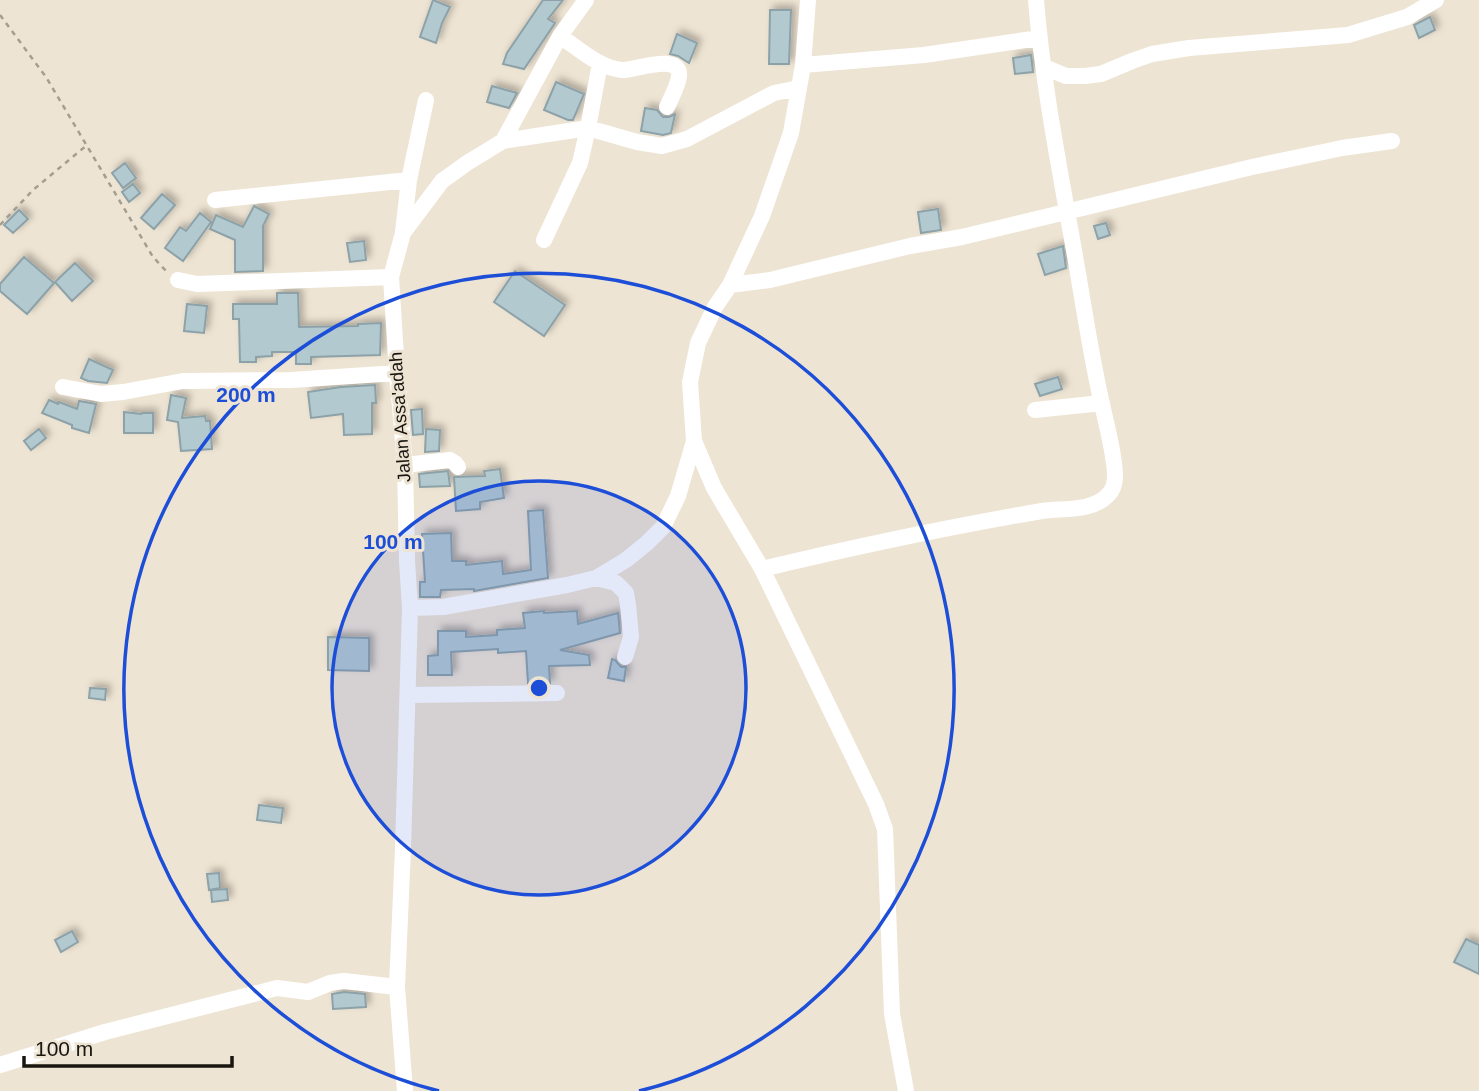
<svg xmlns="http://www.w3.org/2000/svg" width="1479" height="1091" viewBox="0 0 1479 1091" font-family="Helvetica,sans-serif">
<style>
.building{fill:#b3c9d0;stroke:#8da2a8;stroke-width:2;filter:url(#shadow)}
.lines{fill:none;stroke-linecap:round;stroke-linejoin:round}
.path{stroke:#a59e90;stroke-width:2.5;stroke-dasharray:5 5;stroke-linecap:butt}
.minor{stroke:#fff;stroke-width:16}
.ring{fill:none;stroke:#1d4ed8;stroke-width:3.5}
.labels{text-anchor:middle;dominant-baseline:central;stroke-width:6;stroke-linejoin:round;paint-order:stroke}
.street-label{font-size:18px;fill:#191610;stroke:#eee4d3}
.centre{fill:#1d4ed8;stroke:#eee4d3;stroke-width:3.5}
.ring-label{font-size:21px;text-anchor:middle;font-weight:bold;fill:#1d4ed8;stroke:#eee4d3;stroke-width:6;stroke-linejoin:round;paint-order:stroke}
</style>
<defs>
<filter id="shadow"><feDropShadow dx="4" dy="-4" stdDeviation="3.5" flood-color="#0004"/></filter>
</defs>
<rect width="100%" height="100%" fill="#eee4d3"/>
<path class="building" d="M433,0l17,7 -8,16 -6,20 -16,-6z
M543,0h20l-15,19 7,4 -31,46 -21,-5 4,-11z
M770,10h21l-2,54h-20z
M1430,17l5,13 -16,8 -5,-13z
M677,34l20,9 -8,20 -11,-7 -8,-2z
M1031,55l2,17 -18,2 -2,-16z
M556,82l28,12 -11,26h-5l-24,-10z
M492,86l25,7 -8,15 -22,-6z
M645,108l12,2 6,7h6l6,-3 -4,19 -8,2 -22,-4z
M125,163l11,15 -13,10 -11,-15z
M133,184l7,9 -11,9 -7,-10z
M162,194l13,11 -21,24 -13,-11z
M254,206l15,8 -6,12v45l-28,1v-32l-25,-11 6,-14 27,12z
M938,209l3,21 -20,3 -3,-21z
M19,210l9,9 -15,14 -9,-8z
M200,213l11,9 -28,39 -18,-13 15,-21 6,4z
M1106,223l4,12 -12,4 -4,-13z
M364,241l2,19 -16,2 -3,-19z
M1063,246l3,22 -21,7 -7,-21z
M24,257l30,26 -27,31 -27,-23v-7z
M75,263l18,18 -21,20 -17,-19z
M515,271l50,34 -21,31 -50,-34z
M277,293h21l1,34 59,-1v-2l23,-1 -1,32 -69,2v7h-15v-12h-24v4l-16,1v5h-16l-1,-43h-6v-15h44z
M187,304l20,2 -3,27 -20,-2z
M89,359l24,11 -6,13 -19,-2 -7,-3z
M1058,377l4,12 -22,7 -5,-12z
M375,385l1,18h-4v31l-28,1 -1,-21 -32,4 -3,-26 33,-5z
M171,395l15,3 -4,20 23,-2 1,5h4l2,28 -31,2 -3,-29 -11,-2z
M49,400l9,4 1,-2 18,7 2,-8 17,3 -7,29 -17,-5v-3l-30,-12z
M422,409l1,25 -10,1 -2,-25z
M124,412l17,2 1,-1h11v20h-29z
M39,429l7,9 -15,12 -7,-9z
M426,429l14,1 -1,21 -14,1z
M500,469l4,29 -24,4v7l-24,2 -2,-34 31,-1 -1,-5z
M448,471l2,15 -30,1 -1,-13z
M543,510l5,68 -74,13v-2l-33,1 -1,7h-20v-15h5l-3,-48 29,-1 1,28h14v4l36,-4 1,13 28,-4 -3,-59z
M544,611v2l33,-2 1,13 40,-11 2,20 -60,17 29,5 1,10 -41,1 1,17h-22l-2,-32 -28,2v-4l-47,3 1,23h-24v-19l10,-1v-24h28v6l31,-2v-5l28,-2 -2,-15z
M328,637l41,1v33l-41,-1z
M612,659l3,1 6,7h5l-2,14 -16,-3z
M90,688l16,1 -1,11 -16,-2z
M259,805l24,3 -2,15 -24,-3z
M219,873l1,15 -11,2 -2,-16z
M227,889l1,11 -16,2 -1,-12z
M72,931l6,11 -17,10 -6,-12z
M1466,939l13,6v29l-25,-12z
M344,992l21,2 1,13 -33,2 -1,-15z"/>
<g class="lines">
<path class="path" d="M0,15l46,62 107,180 15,16
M0,225l33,-35 54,-45"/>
<path class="minor" d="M560,36c18,12 39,32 62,34 11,1 59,-18 57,6 -1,10 -8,22 -12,31
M803,65l5,-65
M1044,67l22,9h19l16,-2 31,-13 20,-7 37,-6 159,-13 59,-18 29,-17
M503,141l57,-105 26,-36
M215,200l194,-20
M403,232l6,-52 17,-80
M544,240l36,-77 8,-35 49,14 25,4 25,-7 87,-46 25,-5
M391,277l12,-44 39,-52 25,-18 36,-22 85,-13 12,-65
M178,280l19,4 194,-7 6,96 8,92 2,96 3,47 -7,240 -6,139 8,104
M730,285l40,-5 140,-34 52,-9 290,-70 90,-19 50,-7
M63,387l38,7 22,-2 60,-11 108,-1 106,-7
M1035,410l67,-7
M694,441l20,47 48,81 114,235 9,25 7,185 14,77
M405,465l45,-5 5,3 3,4
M762,569c92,-22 186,-42 280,-58 21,-3 50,1 66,-16 5,-5 7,-13 7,-19 0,-18 -7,-45 -11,-63 -12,-50 -19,-100 -28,-151 -15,-87 -33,-174 -40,-262
M596,578l30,-18 21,-17 16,-16 15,-31 16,-55 -4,-59 8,-39 17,-36 15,-22 32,-69 29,-83 12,-68 121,-10 115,-17
M410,608l33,-1 124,-22 29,-7 20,5 10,10 2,12 3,32 -6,20
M409,695l148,-2
M0,1065l105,-33 172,-44 31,4 22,-9 14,-2 53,6"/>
</g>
<circle cx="539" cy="688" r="207" fill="#1d4ed8" fill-opacity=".12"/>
<g class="ring">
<circle cx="539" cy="688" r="207"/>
<path d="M439 1091A415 415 0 1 1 639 1091"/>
</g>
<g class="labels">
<g class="street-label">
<text transform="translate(400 417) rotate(-94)">Jalan Assa'adah</text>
</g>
</g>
<circle cx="539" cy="688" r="10" class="centre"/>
<g class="ring-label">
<text x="246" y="402">200 m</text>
<text x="393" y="549">100 m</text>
</g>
<path d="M24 1056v10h208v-10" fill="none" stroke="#191610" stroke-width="3.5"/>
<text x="35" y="1056" font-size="21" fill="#191610" stroke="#eee4d3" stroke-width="5" paint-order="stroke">100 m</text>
</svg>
